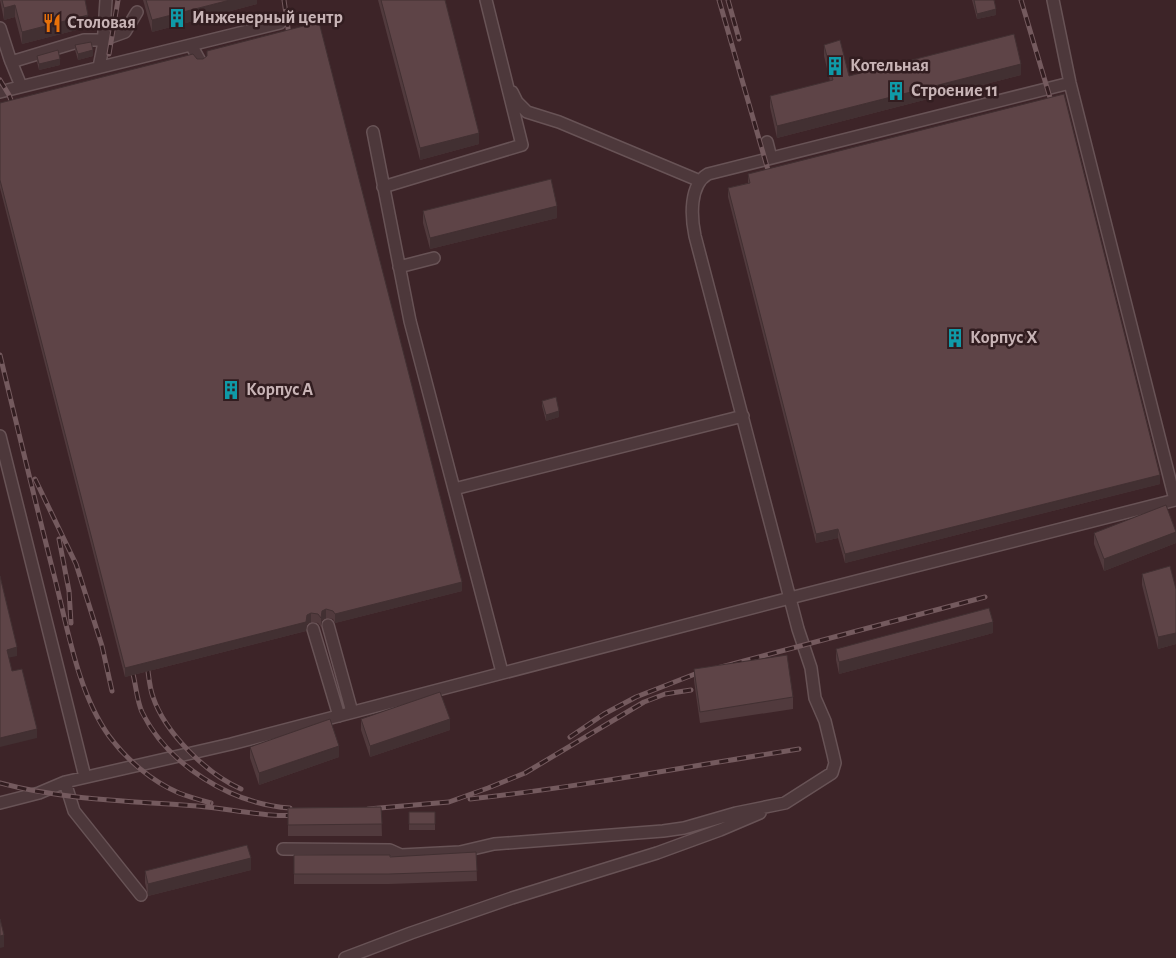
<svg xmlns="http://www.w3.org/2000/svg" width="1176" height="958" viewBox="0 0 1176 958" font-family="'Alegreya Sans',sans-serif">
<style>
.lines{fill:none;stroke-linecap:round;stroke-linejoin:round}
.minor-casing{stroke:#685356;stroke-width:14}
.minor{stroke:#4d383b;stroke-width:11}
.rail-casing{stroke:#745a5e;stroke-width:5}
.rail{stroke:#321d20;stroke-width:3;stroke-dasharray:9;stroke-linecap:butt}
.wall{fill:#513a3d}
.shaded-wall{fill:#423032}
.building{fill:#5e4447;stroke:#423032}
.labels{text-anchor:middle;dominant-baseline:central;stroke-width:5;stroke-linejoin:round;paint-order:stroke}
.poi-label{font-size:18px;font-weight:bold;fill:#c8b4b6;stroke:#321d20;text-anchor:start}
</style>
<rect width="100%" height="100%" fill="#3d2428"/>
<g class="lines">
<g class="minor-casing">
<path id="minor" d="M0,28l10,31 11,27
M191,45l9,16
M11,62l73,-22h20l7,-3 14,-5 12,-20
M99,67l4,-20 3,-47
M0,92l280,-69
M512,92l5,10 10,10 32,10 141,59
M373,132l37,189 92,351
M767,142l4,16
M383,187l139,-42 -36,-145
M399,267l35,-9
M0,436l85,341
M454,489l289,-73
M328,625l24,87
M313,629l26,87
M65,782l9,29 67,84
M0,803l39,-10 26,-11 166,-38 559,-146 385,-98 -105,-417 -17,-83
M283,849l107,1 11,5 59,-3 34,-8 169,-13 21,-3 52,-15 49,-10 47,-30 3,-10 -2,-9 -8,-33 -10,-23 -4,-30 -13,-39 -103,-393c-4,-19 -6,-51 13,-62l362,-91
M345,958l66,-25 101,-35 145,-45 63,-23 40,-17"/>
</g>
<use href="#minor" class="minor"/>
<g class="rail-casing">
<path id="rail" d="M284,0l5,35
M719,0l51,177
M728,0l11,39
M1021,0l30,101
M109,54l9,-54
M0,80l9,15 5,13
M0,355c18,75 36,150 55,224 13,51 23,114 54,157 17,23 42,45 70,57 10,4 21,7 32,10
M35,479l41,85 26,82 10,45
M59,539l10,52 2,32
M148,671c1,8 2,18 5,26 12,36 54,77 88,92
M133,674c3,12 4,27 9,38 26,53 89,92 148,96
M570,737l34,-23 32,-17 59,-23 290,-77
M0,783c62,17 132,18 197,23 35,3 71,12 106,9
M470,799c111,-12 220,-33 329,-50
M368,809l81,-7 39,-14 37,-15 119,-71 21,-8 26,-4"/>
</g>
<use href="#rail" class="rail"/>
</g>
<path class="wall" d="M0,0h85l3,27 -66,17 -7,-27 -11,3z
M143,0h114v4l-105,28z
M378,0h67l34,144 -59,16z
M972,0h22l2,15 -19,4z
M75,45l18,11 -15,4 -3,-10z
M824,45l25,31 172,-1 -244,63 -7,-31v-11l60,-15 -6,-25z
M37,56l23,9 -21,5 -2,-8z
M0,103l462,488 -127,32 -2,-4 -7,-1 -4,2 -1,7 -3,-4 -7,-1 -4,2 -1,7 -181,46 -125,-489z
M748,174l412,310 -315,79 -7,-25 -22,5 -88,-346v-9l20,-5z
M423,211l134,7 -127,31 -7,-26z
M542,401l17,16 -13,4 -4,-15z
M1094,533l82,10 -72,28 -10,-27z
M1142,574l34,15v55l-18,5 -16,-64z
M993,633l-154,41 -3,-14v-11z
M694,669l99,28v12l-93,14 -6,-42z
M361,719l89,11 -80,27 -9,-27z
M250,747l89,10 -80,28 -9,-27z
M381,807l1,29h-94v-28z
M409,812h26v18h-26z
M476,852l1,29 -88,3h-95v-29l96,2z
M251,870l-103,26 -3,-13v-12z"/>
<path class="shaded-wall" d="M230,0h27v4l-105,28v-12z
M15,5v12l-11,3v-12z
M996,9v6l-19,4v-5z
M88,15v12l-66,17v-12z
M93,50v6l-15,4v-6z
M60,59v6l-21,5v-6z
M1021,64v11l-244,63v-12z
M479,133v11l-59,16v-12z
M557,206v12l-127,31v-11z
M559,411v6l-13,4v-6z
M1160,475v9l-315,79v-9z
M838,529v9l-22,5v-9z
M1176,532v11l-72,28v-12z
M462,582v9l-127,32v-9z
M326,609v9l-4,2 -1,7v-9l1,-7z
M311,613v9l-4,2 -1,7 -181,46v-9l182,-53z
M993,622v11l-154,41v-12z
M1176,633v11l-18,5v-12z
M17,647v9l-10,2v-8z
M450,719v11l-80,27v-11z
M37,729v9l-37,9v-9z
M339,746v11l-80,28v-12z
M251,858v12l-103,26v-12z
M4,935v12l-4,1v-12z"/>
<path class="building" d="M2,0h83l3,15 -66,17 -7,-27 -11,3z
M146,0h84l-78,20z
M381,0h64l34,133 -59,15z
M974,0h20l2,9 -19,5z
M319,22l143,560 -127,32 -2,-3 -7,-2 -4,2 -1,7 -3,-4 -7,-1 -4,2 -1,7 -181,46 -125,-488v-77l193,-49 4,5h6l4,-3v-5z
M1014,34l7,30 -244,62 -7,-30 63,-16 -9,-35 16,-5 9,36z
M91,42l2,8 -15,4 -3,-9z
M58,50l2,9 -21,5 -2,-8z
M1064,94l96,381 -315,79 -7,-25 -22,5 -88,-346 22,-5 -2,-9z
M551,179l6,27 -127,32 -7,-27z
M556,397l3,14 -13,4 -4,-14z
M1166,505l10,27 -72,27 -10,-26z
M1170,566l6,23v44l-18,4 -16,-63z
M0,576l17,71 -10,3 5,21 10,-2 15,60 -37,9z
M989,608l4,14 -154,40 -3,-13z
M787,655l6,42 -93,15 -6,-43z
M440,692l10,27 -80,27 -9,-27z
M330,719l9,27 -80,27 -9,-26z
M381,807l1,17 -94,1v-17z
M409,812h26v12h-26z
M247,845l4,13 -103,26 -3,-13z
M476,852l1,19 -88,3h-95v-19h96v2z
M0,919l4,16 -4,1z"/>
<defs>
<g id="building-bare" transform="scale(1.5)"><path d="M-4-6H4V6H1V3H-1V6H-4ZM-2.5-4.3h1.7v1.8h-1.7ZM.8-4.3h1.7v1.8H.8ZM-2.5-1h1.7V.8h-1.7ZM.8-1h1.7V.8H.8Z" fill="#0f9aa8" stroke="#321d20" stroke-width="2.5" paint-order="stroke"/></g>
<g id="restaurant-bare" transform="scale(1.5)"><path d="M-5-6h1v4h1v-4h1v4h1v-4h1v5L-1.5 .5V6h-2V.5L-5-1ZM5-6V6H3V1.5H1.5Q1.5-4 5-6Z" fill="#e8710a" stroke="#321d20" stroke-width="2.5" paint-order="stroke"/></g>
</defs>
<g fill-rule="evenodd">
<use href="#building-bare" x="177" y="18"/>
<use href="#restaurant-bare" x="52" y="23"/>
<use href="#building-bare" x="835" y="66"/>
<use href="#building-bare" x="896" y="91"/>
<use href="#building-bare" x="955" y="338"/>
<use href="#building-bare" x="231" y="390"/>
</g>
<g class="labels">
<g class="poi-label">
<text x="192" y="18">Инженерный центр</text>
<text x="67" y="23">Столовая</text>
<text x="850" y="66">Котельная</text>
<text x="911" y="91">Строение 11</text>
<text x="970" y="338">Корпус Х</text>
<text x="246" y="390">Корпус А</text>
</g>
</g>
</svg>
